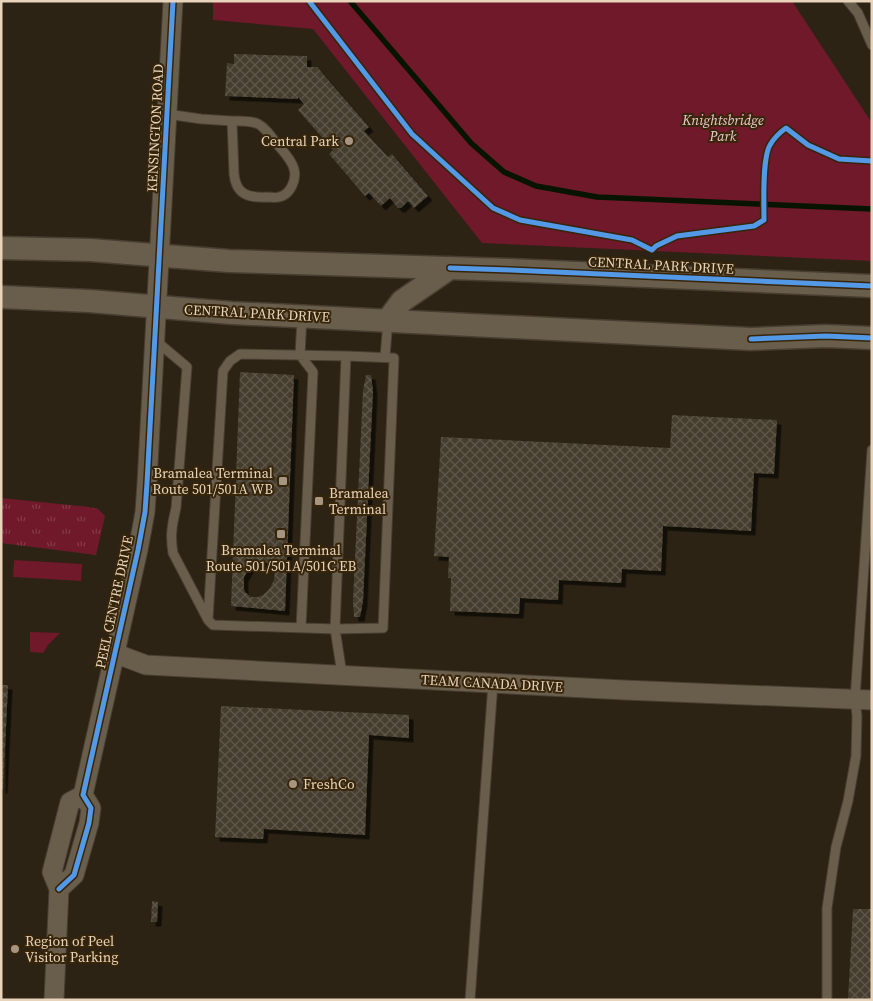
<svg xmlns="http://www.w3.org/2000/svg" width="873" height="1001" viewBox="0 0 873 1001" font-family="'Source Serif 4',serif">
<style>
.grass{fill:url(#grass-tufts)}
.green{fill:#6f192a}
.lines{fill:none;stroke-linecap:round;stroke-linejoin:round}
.stream{stroke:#071402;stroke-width:5.5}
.building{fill:url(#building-cross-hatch);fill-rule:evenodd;filter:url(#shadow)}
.service-casing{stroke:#473e31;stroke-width:11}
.minor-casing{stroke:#473e31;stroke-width:21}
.tertiary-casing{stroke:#473e31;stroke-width:25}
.service{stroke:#695d4c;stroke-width:9}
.minor{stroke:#695d4c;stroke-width:19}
.tertiary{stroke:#695d4c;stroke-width:22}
.cycleway-casing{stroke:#37250a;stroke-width:8}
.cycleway{stroke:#5399e6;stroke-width:5}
.poi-dot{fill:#a69681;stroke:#37250a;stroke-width:2}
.labels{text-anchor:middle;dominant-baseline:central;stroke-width:4;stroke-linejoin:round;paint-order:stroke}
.park-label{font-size:14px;font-style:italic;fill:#ebcacc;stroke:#37250a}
.street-label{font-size:14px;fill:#e8d4bb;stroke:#37250a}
.poi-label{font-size:14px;fill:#e8d4bb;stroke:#37250a;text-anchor:start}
</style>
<defs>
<pattern id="grass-tufts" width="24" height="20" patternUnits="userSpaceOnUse" patternTransform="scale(1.25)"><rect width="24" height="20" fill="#6f192a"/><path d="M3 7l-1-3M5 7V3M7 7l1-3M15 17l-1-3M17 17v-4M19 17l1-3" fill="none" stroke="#843a47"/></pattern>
<pattern id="building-cross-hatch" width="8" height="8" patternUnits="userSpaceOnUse" patternTransform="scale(1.25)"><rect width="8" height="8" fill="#453c2d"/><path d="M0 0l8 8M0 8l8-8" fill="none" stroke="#60574a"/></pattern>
<filter id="shadow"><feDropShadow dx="4.5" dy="4.5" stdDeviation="0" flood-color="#0009"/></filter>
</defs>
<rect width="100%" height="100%" fill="#2c2314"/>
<path class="grass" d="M1,498l88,9 9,2 7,7 -9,39 -95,-12z"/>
<path class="green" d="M213,1h579l80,122v138l-390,-18 -169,-214 -100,-9z
M14,560l68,4 -1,17 -68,-4z
M30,632l30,1 -12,12 -5,8 -13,-1z"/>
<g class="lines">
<path class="stream" d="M350,1l121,142 33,29 32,14 61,11 275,12"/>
</g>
<path class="building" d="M234,54l73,2v11h10l52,60 -5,4 24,26 4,-3 36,42 -14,12 -6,-7 -7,7h-3l-8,-10 -9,8 -12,-13 -4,3 -36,-42 4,-4 -35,-40 6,-6 -6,-7v2l-73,-3 2,-33 7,1z
M240,372l54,3 -9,236 -54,-5zM263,562l4,1 6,4 2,4 -1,9 -4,8 -7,7 -5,2h-7l-6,-5 -1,-3v-12l6,-10 4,-3z
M366,375h5l2,16 -10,210 -3,16h-6l-1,-16 10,-210z
M672,415l105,5 -3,54 -20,-1 -3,58 -88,-5 -2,45 -39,-2 -1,14 -62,-3 -1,20 -38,-2 -1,16 -69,-3 1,-33h-3l1,-21 -15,-1 7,-119 229,11z
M1,685h7l-5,104h-2z
M221,706l188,9v23l-40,-3 -4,100 -101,-6 -1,10 -48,-2z
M152,901l6,1 -1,20h-6z
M853,909h19v91h-24z"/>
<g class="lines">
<g class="service-casing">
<path id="service" d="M848,1l10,12 14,32
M167,114l34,5 31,2 2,53c2,21 15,24 33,23 4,0 8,1 12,0 11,-2 18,-17 15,-28 -2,-9 -11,-18 -17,-25 -16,-21 -18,-24 -45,-23
M155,340l32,27 -11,141c-4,17 -6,28 -3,45l35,67 5,5 122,4 48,-1 11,-270 -48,-2 -106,-2 -10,7 -7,10 -15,249
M385,357l3,-37
M301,628l12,-256 -13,-17 2,-38
M342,674l-7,-45 11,-273
M470,1000l23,-317
M827,1000v-92l9,-61 12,-46 8,-45 1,-40 -2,-17 17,-249"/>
</g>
<g class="minor-casing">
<path id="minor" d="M114,653l32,12 478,25 248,10
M59,889l15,-14 15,-52 2,-15 -8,-13 55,-245 7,-38 2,-29 26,-482
M54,1000l5,-111 -7,-17 18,-70 13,-7"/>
</g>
<g class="tertiary-casing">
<path id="tertiary" d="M1,248l89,2 139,11 281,9 362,16
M1,297l88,4 143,12 519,26 75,-3 46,2
M388,320l14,-19 48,-33"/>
</g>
<use href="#service" class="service"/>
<use href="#minor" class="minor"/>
<use href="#tertiary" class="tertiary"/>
<g class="cycleway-casing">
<path id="cycleway" d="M309,1l103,133 81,74 27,12 112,20 20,10 4,-4 21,-10 77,-10 10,-6c0,-16 -2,-62 6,-75 4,-7 9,-12 16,-17l22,17 31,14 33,2
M450,268l60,2 362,16
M751,339l75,-3 46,2
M59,889l15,-14 15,-52 2,-15 -8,-13 55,-245 7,-38 2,-29 26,-482"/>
</g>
<use href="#cycleway" class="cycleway"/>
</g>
<g class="poi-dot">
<circle cx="349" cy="141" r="5"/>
<rect x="278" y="476" width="10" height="10" rx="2.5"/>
<rect x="314" y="496" width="10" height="10" rx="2.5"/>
<rect x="276" y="529" width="10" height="10" rx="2.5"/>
<circle cx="293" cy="784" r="5"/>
<circle cx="15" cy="949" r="5"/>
</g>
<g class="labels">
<g class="park-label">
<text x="723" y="120">Knightsbridge<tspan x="723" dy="16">Park</tspan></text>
</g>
<g class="street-label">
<text transform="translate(155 128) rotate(-87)">KENSINGTON ROAD</text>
<text transform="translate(661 265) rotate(3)">CENTRAL PARK DRIVE</text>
<text transform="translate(257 313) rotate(3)">CENTRAL PARK DRIVE</text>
<text transform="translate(114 602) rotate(-78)">PEEL CENTRE DRIVE</text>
<text transform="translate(492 683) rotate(3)">TEAM CANADA DRIVE</text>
</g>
<g class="poi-label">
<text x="339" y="141" text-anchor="end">Central Park</text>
<text x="273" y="473" text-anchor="end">Bramalea Terminal<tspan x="273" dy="16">Route 501/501A WB</tspan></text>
<text x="329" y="493">Bramalea<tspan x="329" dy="16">Terminal</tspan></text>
<text x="281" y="550" text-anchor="middle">Bramalea Terminal<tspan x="281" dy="16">Route 501/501A/501C EB</tspan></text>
<text x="303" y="784">FreshCo</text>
<text x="25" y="941">Region of Peel<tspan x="25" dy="16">Visitor Parking</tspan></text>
</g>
</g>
<rect width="873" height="1001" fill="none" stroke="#e8d4bb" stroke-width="5"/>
</svg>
